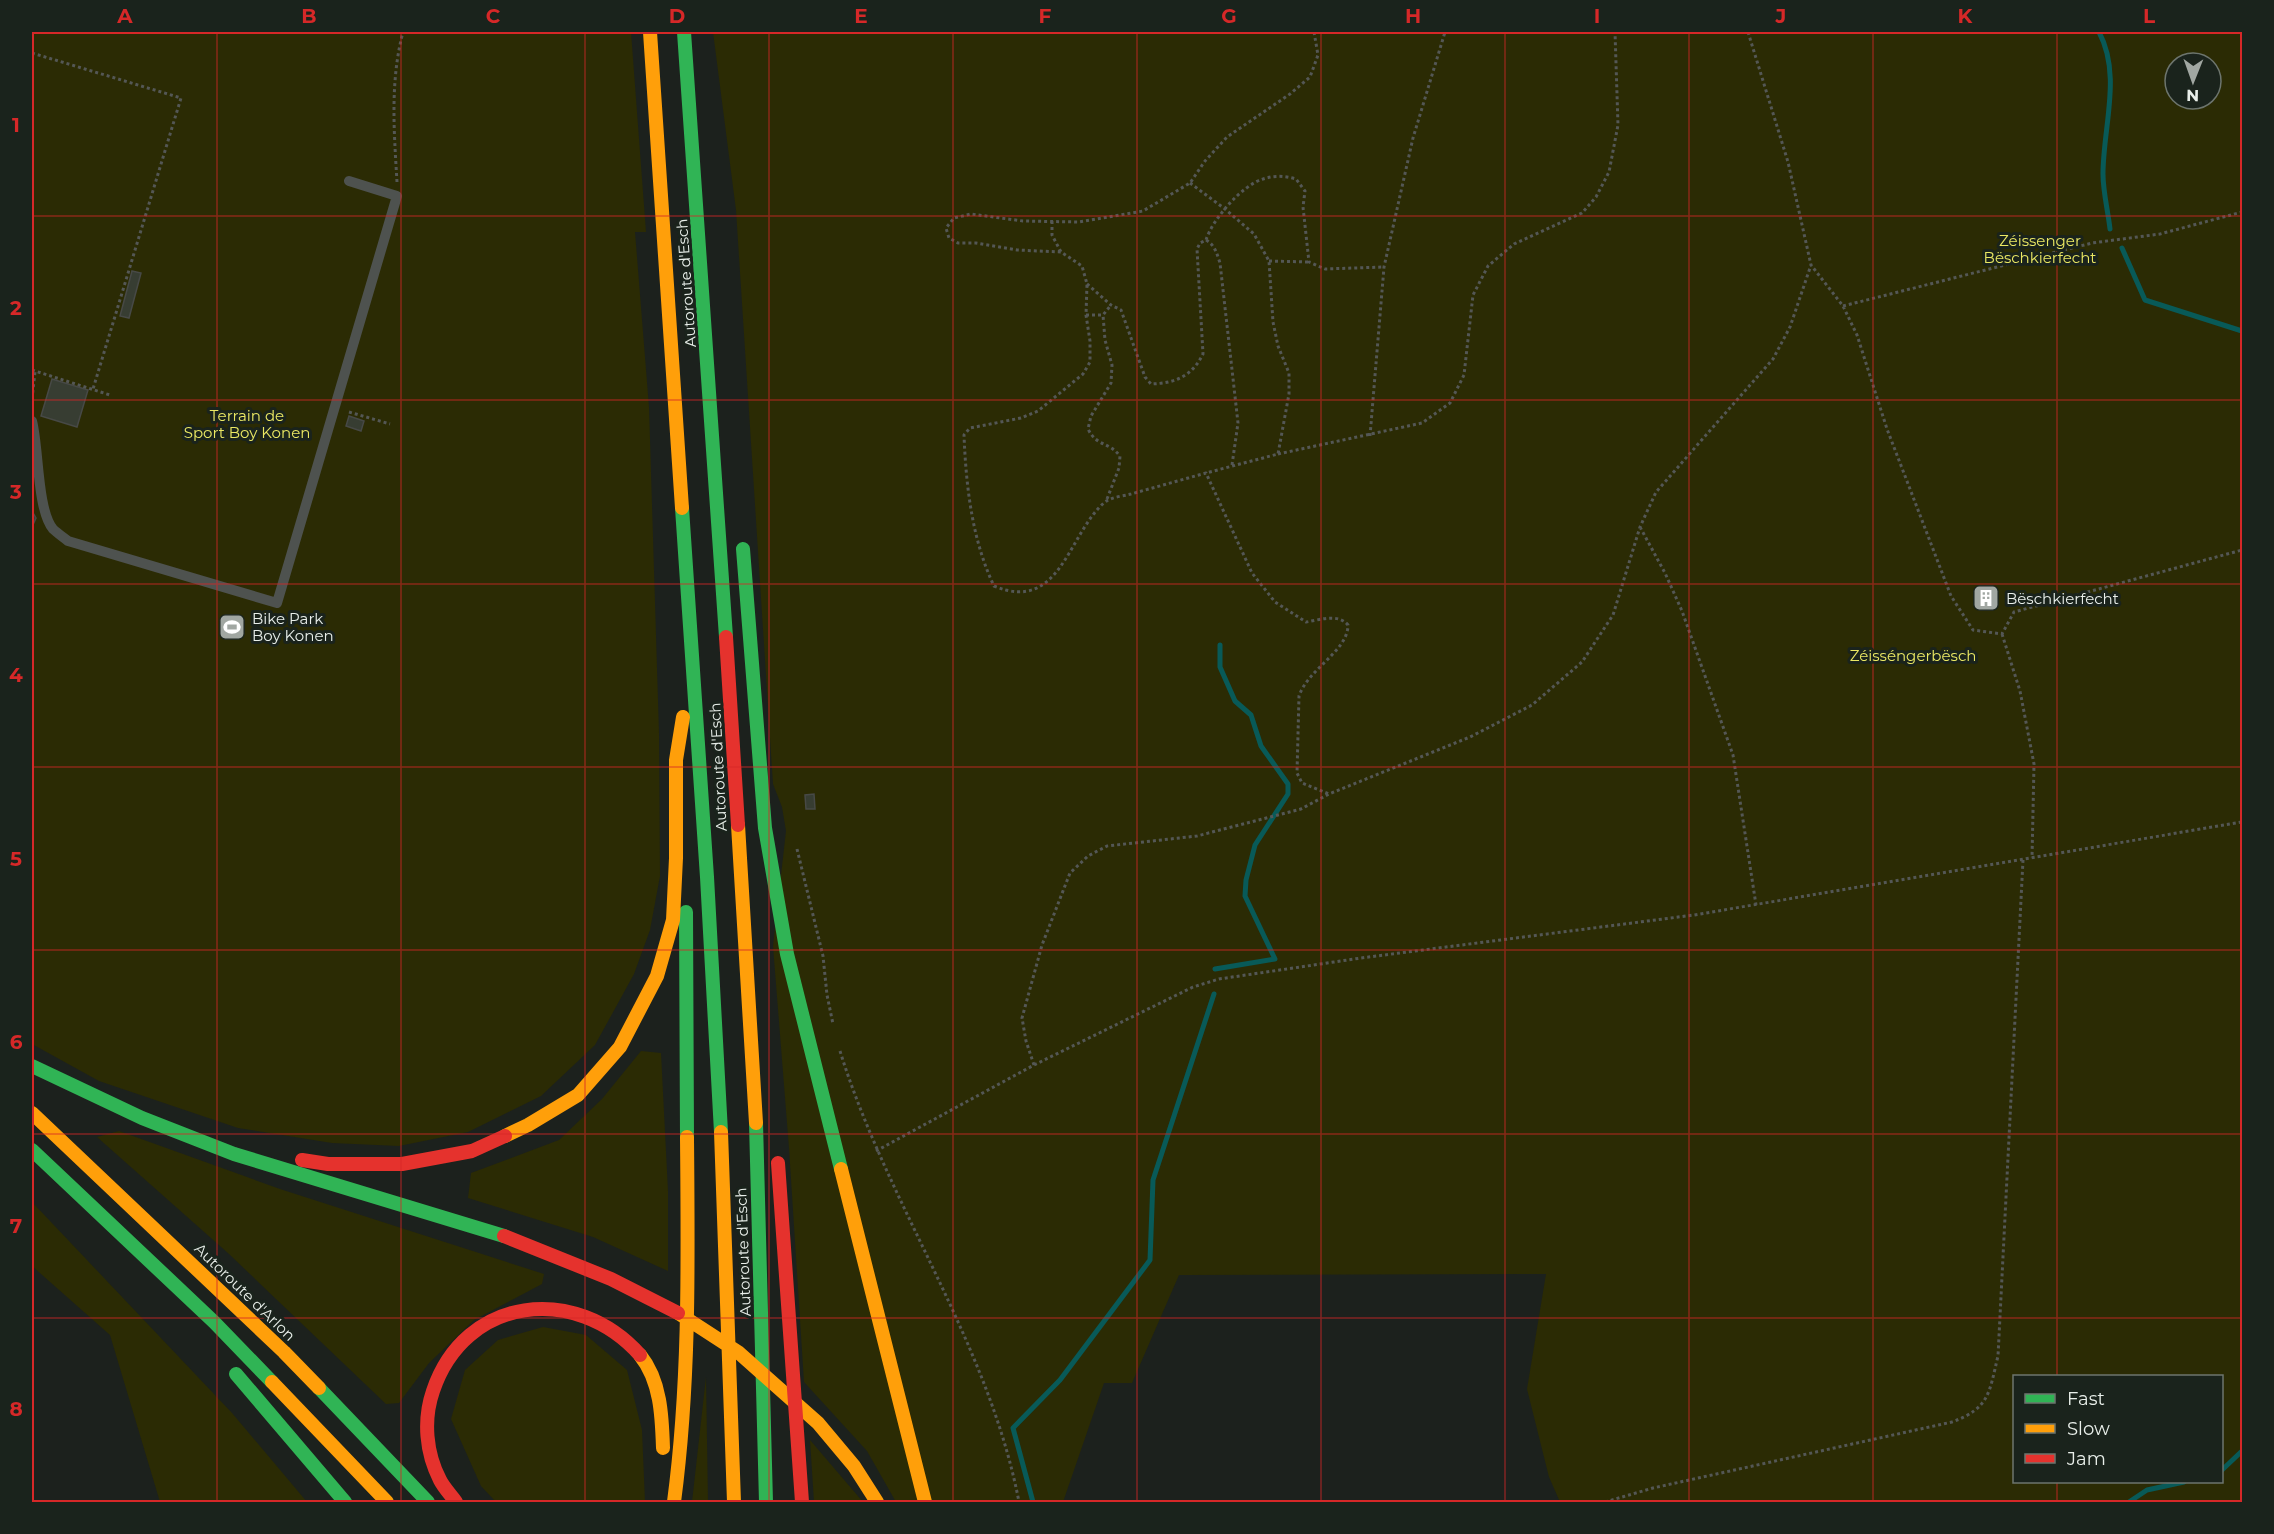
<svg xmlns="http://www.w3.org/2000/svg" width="2274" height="1534" viewBox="0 0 2274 1534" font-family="Montserrat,sans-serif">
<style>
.green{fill:#2b2b04;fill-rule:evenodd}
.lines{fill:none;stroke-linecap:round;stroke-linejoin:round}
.stream{stroke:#085a58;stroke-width:5}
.building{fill:#373d32;stroke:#474946;stroke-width:1.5}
.path{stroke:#545755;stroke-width:3;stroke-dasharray:3 3;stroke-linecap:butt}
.lane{stroke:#4e524f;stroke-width:10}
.fast{stroke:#30b455;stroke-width:14}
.slow{stroke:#ff9f0a;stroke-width:14}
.jam{stroke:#e5322d;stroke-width:14}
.grid{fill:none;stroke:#d62828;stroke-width:1.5;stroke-opacity:0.55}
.labels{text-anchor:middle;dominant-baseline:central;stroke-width:6;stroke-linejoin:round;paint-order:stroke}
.park-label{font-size:15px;fill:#ebe863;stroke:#1a231c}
.street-label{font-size:15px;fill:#e9efea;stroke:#1a231c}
.poi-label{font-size:15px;fill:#e9efea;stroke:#1a231c;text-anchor:start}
.neatline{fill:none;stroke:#d62828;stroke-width:2}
.grid-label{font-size:20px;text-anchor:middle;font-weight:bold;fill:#d62828}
</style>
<rect width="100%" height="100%" fill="#1c211d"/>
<path class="green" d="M32,32h599l15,200h-11l14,175 10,326 1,143 -10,54 -16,44 -39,71 -54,51 -73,36 -69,14 -67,-3 -94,-15 -139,-47 -67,-37z
M713,32h1529v1470h-682l-11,-25 -22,-88 19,-115 -367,1 -47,108h-28l-41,119h-167l-29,-51 -63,-69 -15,-234 -16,-202 13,-115 -4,-24 -9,-23 -37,-574zM2175,63h36v36h-36zM2014,1376h208v106h-208z
M641,1051l20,2 7,138v80l-75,-34 -125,-39 3,-25 88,-33 43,-41z
M119,1131l161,58 264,85 -2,10 -68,36 -45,43 -30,40 -13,1 -157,-150 -132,-117z
M32,1202l200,211 75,89h-147l-50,-167 -78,-69z
M543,1327l43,8 41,35 15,60 3,72h-149l-15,-16 -30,-67 14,-49 33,-30z
M706,1377l2,125h-16z
M810,1440l53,62h-49z"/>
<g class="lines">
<path class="stream" d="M2099,32c23,43 4,95 4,142 0,18 5,37 7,55
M2122,248l23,52 97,31
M1215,969l60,-10 -30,-63 1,-16 9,-35 33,-51v-10l-27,-38 -10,-31 -16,-14 -15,-34v-22
M2222,1470l20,-19
M1033,1502l-20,-74 47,-48 90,-120 3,-80 61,-186
M2129,1502l18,-12 37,-8"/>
</g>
<path class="building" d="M132,271l9,2 -12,45 -9,-2z
M52,379l36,11 -11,37 -36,-11z
M349,416l15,5 -3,10 -15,-5z
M32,511l4,7 -4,9z
M1977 598a9 9 0 1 1 18 0a9 9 0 1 1-18 0Z
M814,794l1,15h-9l-1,-14z"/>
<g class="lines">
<path class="path" d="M1314,32l4,23 -8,22 -20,17 -63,43 -22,24 -15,22 -47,28 -64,11 -56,-1 -52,-7 -17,4 -8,10 3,10 9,5h18l41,7 44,2 21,14 5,18 -1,31 4,26v21l-7,12 -45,37 -17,7 -51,10 -6,7c2,51 8,105 30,151 67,28 74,-53 111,-84 7,-5 18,-6 26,-8 25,-7 50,-14 75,-21l46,100 23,29 31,20c14,-2 32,-9 42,3 0,26 -40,44 -49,71l-2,77 5,10 27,11
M1748,32l40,130 23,103 32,41 14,29 30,94 64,167 22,34 29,4 12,-22 228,-62
M32,53l149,45 -88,291
M397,182c-3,-51 -7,-101 6,-150
M1190,183l35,26 29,25 15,27 4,61 5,24 11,27v21l-11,60 -72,19
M1052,221v14l9,17
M1206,240c9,5 11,14 14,23l18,160 -6,42
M1269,261l40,1
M1087,284l24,21 10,5 24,67 6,7c25,-1 41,-8 52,-30l-6,-105 3,-6 6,-3c6,-20 36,-55 57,-61 12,-4 22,-3 33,0l9,12 -2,16 6,55 16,7 59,-2
M1843,306l249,-63 68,-9 82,-22
M1086,315h17
M32,370l78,25
M32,399l3,-27
M349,412l41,12
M1370,436l14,-169 29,-129 32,-106
M1278,454l144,-31 28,-20 14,-28 9,-80 15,-29 26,-22 68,-31 14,-16 13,-25 9,-47 -3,-93
M1107,499l12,-31 1,-12c-12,-15 -23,-9 -32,-27l3,-13 20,-33 1,-18 -7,-25 -2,-25 8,-10
M1640,527l25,46 17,38 51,144 23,150
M2002,634l18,57 14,73 -2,94
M797,849l26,107 4,39 6,29
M840,1051c48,155 148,290 179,451
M1034,1065l-8,-24 -4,-23 20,-73 28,-72 18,-17 19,-10 90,-10 104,-27 28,-15 141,-57 62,-32 50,-43 31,-47 27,-88 16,-35 117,-133 17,-32 21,-62
M876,1151l158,-86 159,-78 26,-8 142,-21 333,-43 548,-93
M1605,1502l48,-14 299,-66c38,-14 37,-29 46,-66l25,-496"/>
<path class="lane" d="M32,421c7,27 5,89 21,108 4,4 10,8 15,12l209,62 120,-407 -48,-15"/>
<path class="fast" d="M684,32l42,605
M682,508l25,369 14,255
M743,549l22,279 22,126 54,215
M686,912l1,225
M32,1066l110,52 92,36 270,82
M756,1123l10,379
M32,1150l182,172 58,60
M236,1374l109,128
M319,1388l109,114"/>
<path class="slow" d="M650,32l32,476
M738,825l18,298
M32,1113l252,239 35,36
M721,1132l13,370
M505,1136l23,-11 50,-30 42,-48 37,-71 16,-56 3,-62v-98l7,-43
M841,1169l84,333
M678,1313l60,39 80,71 36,43 23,36
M640,1355c21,26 22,62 23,93
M272,1382l115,120
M674,1502c16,-121 14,-243 13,-365"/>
<path class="jam" d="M726,637l12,188
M302,1160l26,4h74l70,-13 33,-15
M778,1163l24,339
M504,1236l107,43 67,34
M456,1502c-5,-7 -12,-14 -16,-22 -14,-27 -17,-60 -7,-89 32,-95 143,-108 207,-36"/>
</g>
<path class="grid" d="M217,32v1470M401,32v1470M585,32v1470M769,32v1470M953,32v1470M1137,32v1470M1321,32v1470M1505,32v1470M1689,32v1470M1873,32v1470M2057,32v1344M32,216h2210M32,400h2210M32,584h2210M32,767h2210M32,950h2210M32,1134h2210M32,1318h2210M2057,1482v20"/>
<defs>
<g id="building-square" transform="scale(1.35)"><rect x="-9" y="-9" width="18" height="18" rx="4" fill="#a1a7a2" stroke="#1a231c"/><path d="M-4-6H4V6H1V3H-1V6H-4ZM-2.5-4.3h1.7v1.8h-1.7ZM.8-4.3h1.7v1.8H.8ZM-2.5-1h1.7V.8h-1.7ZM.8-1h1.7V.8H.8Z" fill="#fff"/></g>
<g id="stadium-square" transform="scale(1.35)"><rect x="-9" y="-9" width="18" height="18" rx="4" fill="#a1a7a2" stroke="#1a231c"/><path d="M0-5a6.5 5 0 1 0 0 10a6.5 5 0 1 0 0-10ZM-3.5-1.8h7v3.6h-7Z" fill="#fff"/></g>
</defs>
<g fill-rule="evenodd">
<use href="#building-square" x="1986" y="598"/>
<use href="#stadium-square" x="232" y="627"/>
</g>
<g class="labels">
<g class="park-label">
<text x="2040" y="240">Zéissenger<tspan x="2040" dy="17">Bëschkierfecht</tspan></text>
<text x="247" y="415">Terrain de<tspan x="247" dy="17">Sport Boy Konen</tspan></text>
<text x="1913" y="655">Zéisséngerbësch</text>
</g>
<g class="street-label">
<text transform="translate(686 283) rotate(-94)">Autoroute d'Esch</text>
<text transform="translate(718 767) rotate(-93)">Autoroute d'Esch</text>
<text transform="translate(743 1252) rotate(-92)">Autoroute d'Esch</text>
<text transform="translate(245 1292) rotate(44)">Autoroute d'Arlon</text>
</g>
<g class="poi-label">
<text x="2006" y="598">Bëschkierfecht</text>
<text x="252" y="618">Bike Park<tspan x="252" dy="17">Boy Konen</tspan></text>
</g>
</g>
<rect width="2274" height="1534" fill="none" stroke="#1a231c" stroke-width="66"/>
<rect x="2013" y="1375" width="210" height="108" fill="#1a231c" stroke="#6d756e" stroke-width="1.5"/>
<rect x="2025" y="1394" width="30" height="9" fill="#30b455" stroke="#6d756e" stroke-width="1.5"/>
<text x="2067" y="1405" font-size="18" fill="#e9efea">Fast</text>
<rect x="2025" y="1424" width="30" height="9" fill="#ff9f0a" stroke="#6d756e" stroke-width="1.5"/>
<text x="2067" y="1435" font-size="18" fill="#e9efea">Slow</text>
<rect x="2025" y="1454" width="30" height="9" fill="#e5322d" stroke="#6d756e" stroke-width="1.5"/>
<text x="2067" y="1465" font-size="18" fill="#e9efea">Jam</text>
<g transform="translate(2193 81) rotate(181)"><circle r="28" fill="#1a231c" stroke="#6d756e" stroke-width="1.5"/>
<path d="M0-4.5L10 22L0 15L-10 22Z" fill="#a1a7a2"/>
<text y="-9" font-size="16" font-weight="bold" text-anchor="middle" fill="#e9efea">N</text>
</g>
<rect x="33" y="33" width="2208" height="1468" class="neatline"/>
<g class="grid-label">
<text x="125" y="23">A</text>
<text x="309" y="23">B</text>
<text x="493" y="23">C</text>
<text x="677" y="23">D</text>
<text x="861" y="23">E</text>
<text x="1045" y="23">F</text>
<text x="1229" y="23">G</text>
<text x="1413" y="23">H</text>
<text x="1597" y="23">I</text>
<text x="1781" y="23">J</text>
<text x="1965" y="23">K</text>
<text x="2149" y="23">L</text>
<text x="16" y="132">1</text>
<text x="16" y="315">2</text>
<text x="16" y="499">3</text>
<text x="16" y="682">4</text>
<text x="16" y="866">5</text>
<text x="16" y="1049">6</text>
<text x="16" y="1233">7</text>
<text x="16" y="1416">8</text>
</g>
</svg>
